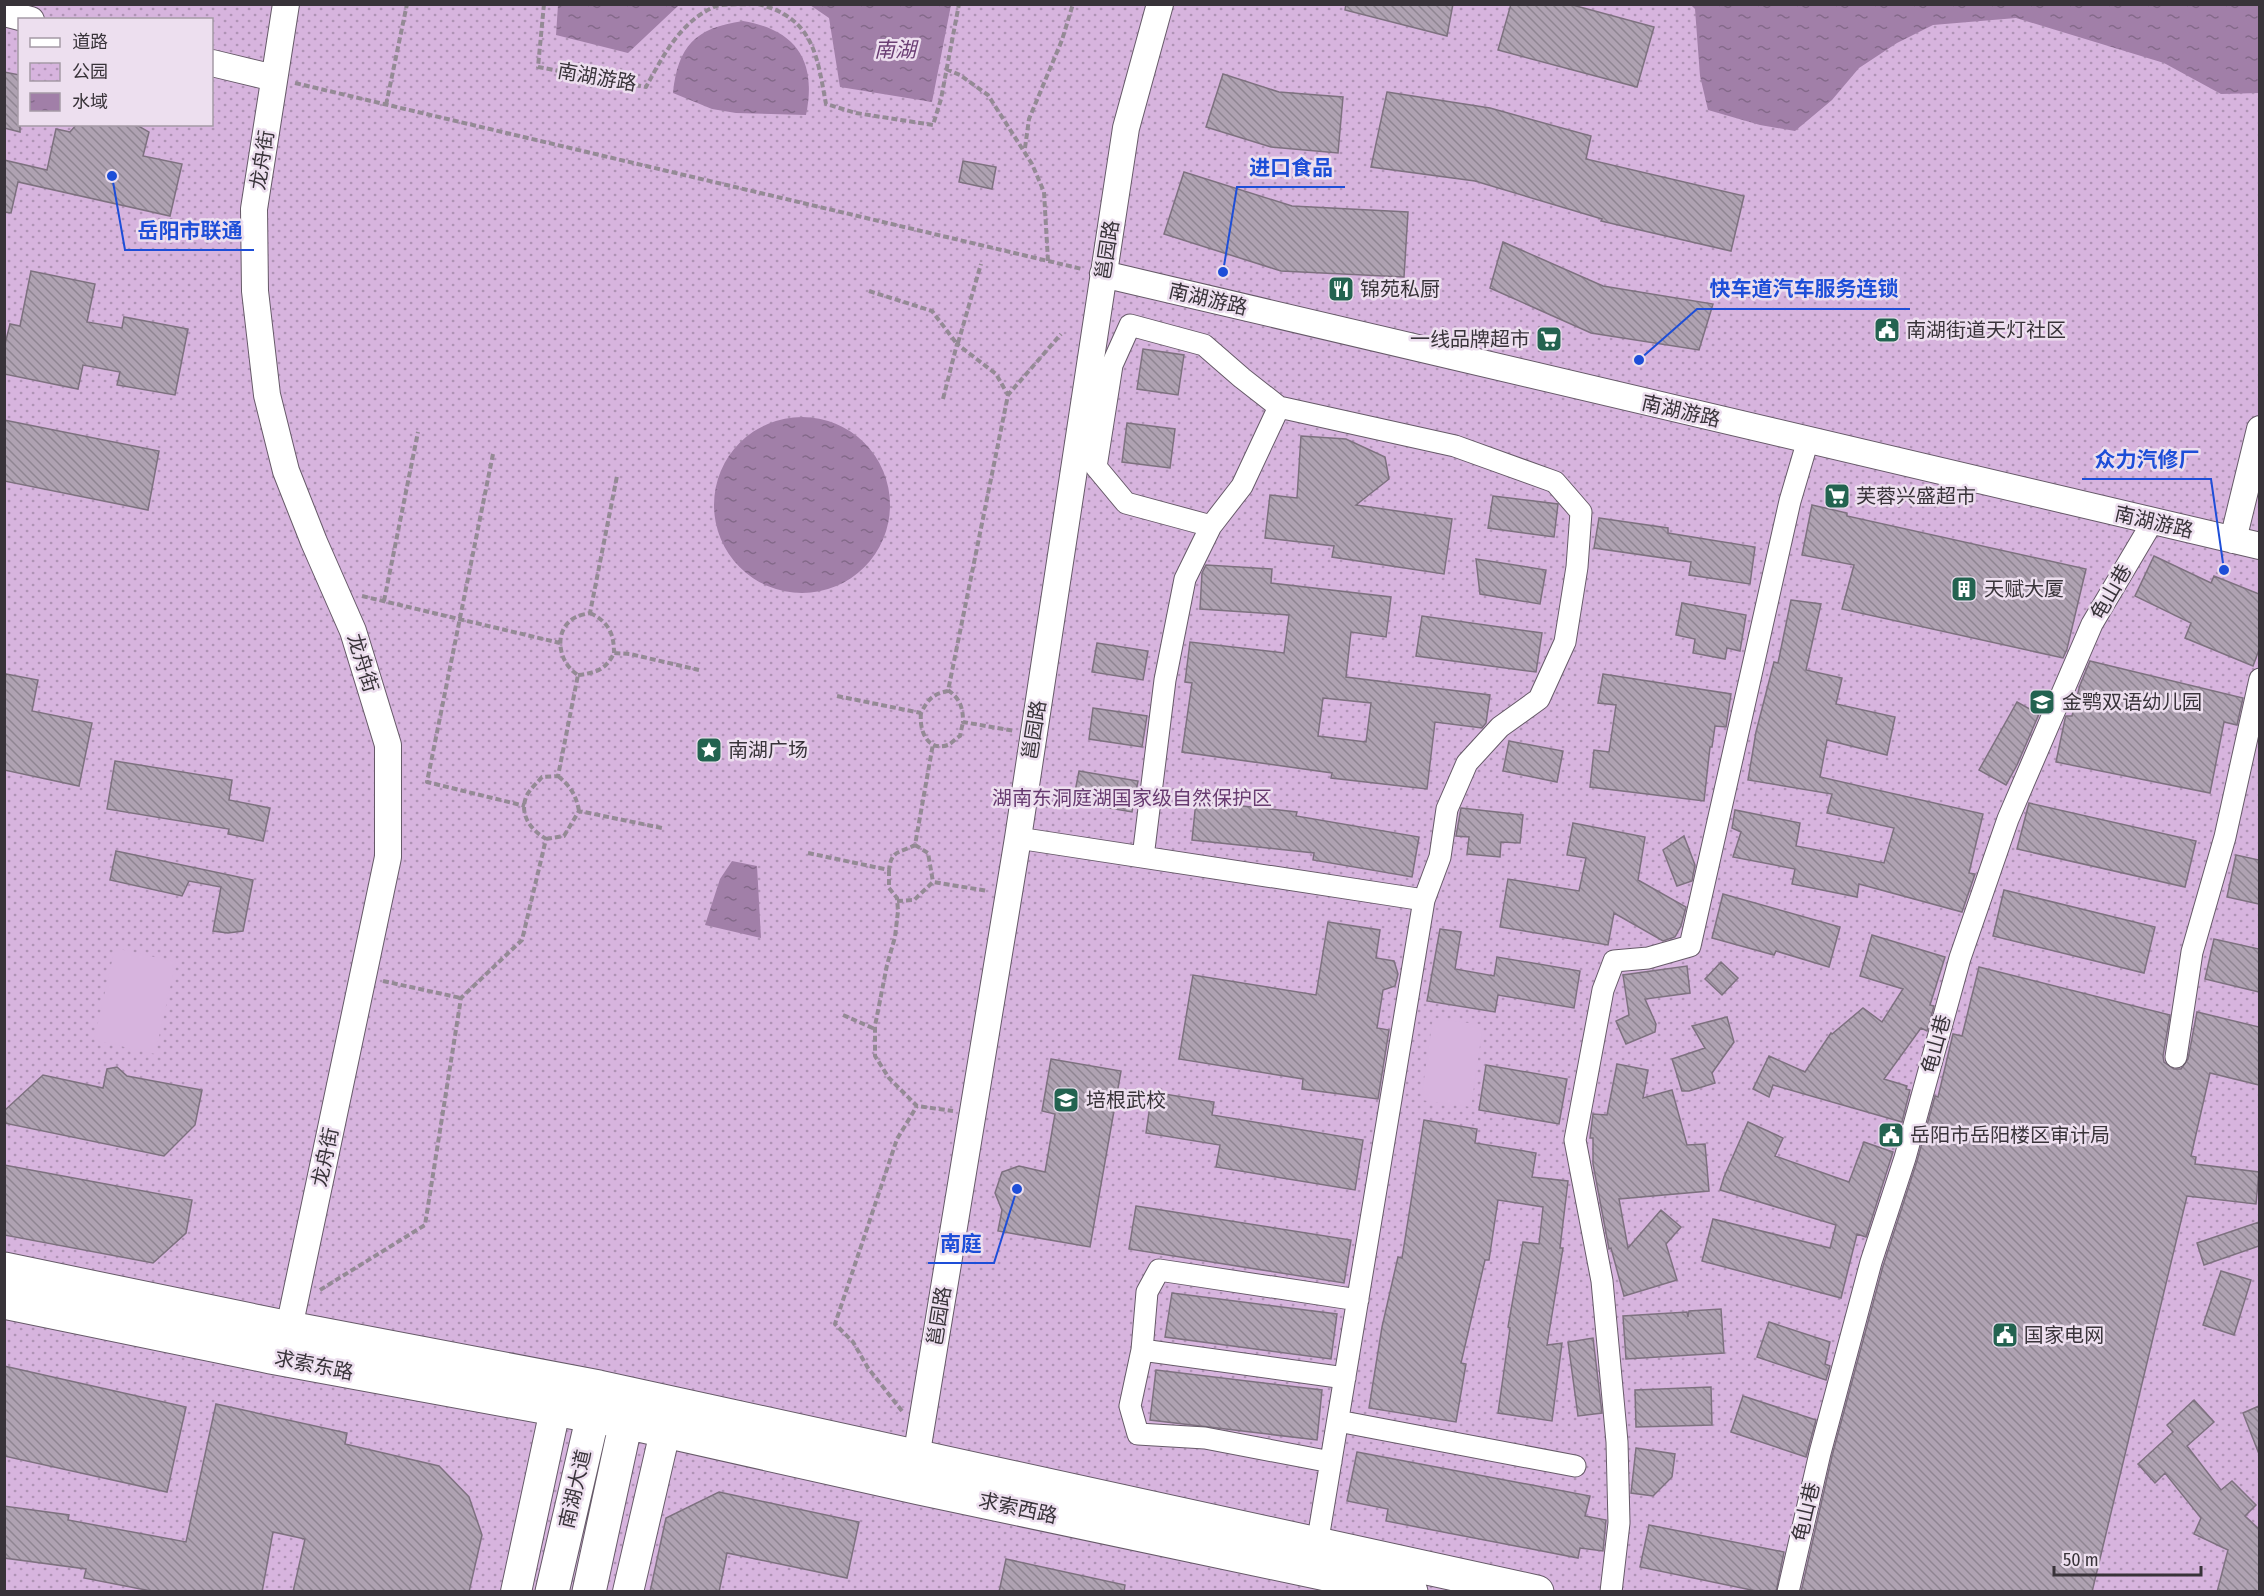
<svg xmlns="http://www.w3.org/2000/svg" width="2264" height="1596" viewBox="0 0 2264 1596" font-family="'Fira Sans Condensed','Noto Sans SC',sans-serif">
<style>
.park{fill:url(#park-dots);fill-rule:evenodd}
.garden{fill:#d7b4de}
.water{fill:url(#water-ripples)}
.building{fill:url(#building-back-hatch);stroke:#7d717f;stroke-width:1.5;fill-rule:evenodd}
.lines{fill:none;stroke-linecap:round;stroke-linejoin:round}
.minor-casing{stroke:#665a68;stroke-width:23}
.tertiary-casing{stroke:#665a68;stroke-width:28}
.secondary-casing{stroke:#665a68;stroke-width:32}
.primary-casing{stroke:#665a68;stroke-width:35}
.path{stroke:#948a95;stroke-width:4;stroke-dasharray:6 3;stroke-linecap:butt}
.minor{stroke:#fff;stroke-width:21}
.tertiary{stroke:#fff;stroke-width:26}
.secondary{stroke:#fff;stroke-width:30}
.primary{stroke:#fff;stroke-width:33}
.labels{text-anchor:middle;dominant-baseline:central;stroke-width:5;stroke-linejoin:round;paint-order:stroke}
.street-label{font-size:20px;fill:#383339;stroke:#eddfef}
.poi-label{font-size:20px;fill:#383339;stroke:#eddfef;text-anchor:start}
.park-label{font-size:20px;fill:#673a70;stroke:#eddfef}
.water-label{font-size:21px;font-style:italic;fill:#6b3e74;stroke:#eddfef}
.leader{fill:none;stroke:#1d4ed8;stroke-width:2}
.callout-dot{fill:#1d4ed8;stroke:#eddfef;stroke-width:2}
.callout-label{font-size:21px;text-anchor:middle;font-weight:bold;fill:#1d4ed8;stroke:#eddfef;stroke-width:5;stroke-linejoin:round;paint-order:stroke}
</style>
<defs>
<pattern id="park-dots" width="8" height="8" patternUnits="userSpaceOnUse" patternTransform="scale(1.5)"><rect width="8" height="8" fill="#d7b4de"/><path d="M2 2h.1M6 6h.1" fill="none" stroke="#af93b5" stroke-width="1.8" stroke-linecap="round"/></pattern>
<pattern id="water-ripples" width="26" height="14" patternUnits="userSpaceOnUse" patternTransform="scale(1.5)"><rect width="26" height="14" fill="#a17fa8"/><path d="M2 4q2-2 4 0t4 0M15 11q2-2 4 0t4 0" fill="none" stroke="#84698a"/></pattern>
<pattern id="building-back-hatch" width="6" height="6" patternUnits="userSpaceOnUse" patternTransform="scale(1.5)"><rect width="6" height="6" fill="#afa2b2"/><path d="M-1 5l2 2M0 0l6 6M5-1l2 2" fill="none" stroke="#8f8592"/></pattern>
</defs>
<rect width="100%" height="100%" fill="#eddfef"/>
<path class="park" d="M5,5h2254v1586l-2254,1zM20,20h192v104h-192z"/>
<path class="garden" d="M115,948l61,14 -21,92 -61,-14z
M1433,1018l50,7 -12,82 -50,-7z"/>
<path class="water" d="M558,5v-1l121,1 -51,48 -72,-18z
M810,5h141l-19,97 -92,-15 -11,-69z
M1691,5h568v88l-38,1 -57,-31 -148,-45 -83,7 -36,18 -38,25 -27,32 -37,31 -35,-6 -52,-15 -8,-34 -5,-67z
M743,21c54,9 74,41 63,94l-70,-2 -24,-4 -39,-16c5,-47 22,-65 70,-72z
M714 505a88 88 0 1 1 176 0a88 88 0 1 1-176 0Z
M732,861l25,5 4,72 -56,-13 15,-46z"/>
<path class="building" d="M1346,4h107l-6,32 -102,-26z
M1511,4h58l85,23 -17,60 -139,-37z
M4,72l16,3v57l-16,-4z
M1223,74l56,18 64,5 -5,56 -67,-6 -65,-20z
M1387,92l103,16 101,28 -5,23 158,37 -13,55 -130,-30 1,-2 -127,-38 -104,-14z
M77,124h58l14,8 -6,24 39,8 -12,52 -152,-34 -7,31 -7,-1v-52l43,10 9,-41 14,3z
M963,161l33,6 -4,22 -33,-7z
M1184,172l108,34 116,6 -4,65 -123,-6 -117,-37z
M1503,242l100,44 110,18 -14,46 -108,-17 -101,-45z
M31,271l64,13 -8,38 35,6 2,-11 64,12 -13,66 -58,-10 3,-13 -37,-7 -5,24 -74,-15v-26l6,-24 10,2z
M1143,349l41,6 -6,40 -41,-6z
M4,420l155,31 -11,59 -144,-29z
M1127,423l48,6 -5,39 -48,-6z
M1301,436l45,3 39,18 4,22 -33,26 96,14 -8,55 -112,-17 2,-11 -69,-8 5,-43 27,3z
M1493,496l65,8 -4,33 -66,-9z
M1812,505l35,8v3l239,53 -19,80 -4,9 -221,-49 12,-44 -52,-10z
M1599,518l69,10v5l87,14 -5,37 -61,-9 2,-13 -97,-14z
M2154,556l57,27 3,-7 45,18v56l-6,16 -68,-28 6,-15 -56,-27z
M1476,559l70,11 -6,34 -60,-10z
M1206,565l66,4 -1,14 120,14 -5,40 -35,-5 -5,45 144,18 -4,28 -4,5 -47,-6 -8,67 -96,-11 1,-5 -150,-21 10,-69 -7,-1 5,-40 94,11 5,-38 -89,-6 2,-36zM1323,698l48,5 -5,39 -48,-6z
M1791,600l30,4 -15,66 36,8 -6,26 59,13 -8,38 -60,-15 -7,37 163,37 -14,59 6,1 -13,38 -103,-28 -2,13 -65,-13 3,-15 -62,-12 8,-25 -9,-4 3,-18 65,13 -4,23 88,17 10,-35 -67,-15 5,-19 -84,-14 8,-48 18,-70 4,1z
M1682,603l64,12 -6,36 -13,-3 -2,11 -32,-6 2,-14 -19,-4z
M1422,616l120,17 -6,39 -120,-16z
M1097,643l51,8 -5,29 -51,-8z
M2090,661l153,37 -6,27 -13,-3 -14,71 -154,-31 9,-43 1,-3h6l8,-31z
M6,674l32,6 -6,31 60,12 -13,63 -75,-16v-87z
M1603,674l128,20 -5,33 -11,-1 -3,21h-2l-6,54 -114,-14 4,-37 15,2 7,-47 -18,-2z
M2017,702l22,12 -22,51 -11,20 -27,-15z
M1093,708l54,8 -5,31 -53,-8z
M1509,741l54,10 -6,31 -54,-11z
M115,761l117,19 -3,20 41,8 -7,33 -35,-7 1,-5 -122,-20z
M1079,771l59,10 -6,31 -59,-10z
M1196,801l101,11 -1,4 123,21 -7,40 -99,-17 1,-7 -122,-13z
M2029,803l167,38 -11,46 -168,-38z
M1461,808l62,7 -3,28 -19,-1 -1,15 -33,-3 2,-17 -13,-1z
M1573,823l72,14 -7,43 48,27 -5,19 -6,11 -12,4 -49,-28 -6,32 -108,-18 8,-48 71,12 7,-33 -19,-3z
M1684,836l11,29 -3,16 -15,5 -14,-36z
M116,851l137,29 -10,51 -15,2 -15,-2 8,-44 -32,-6 -7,15 -72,-16z
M2236,855l23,5v44l-32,-7z
M2004,890l151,37 -11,46 -151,-37z
M1723,894l117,33 -11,40 -53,-16 -2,4 -62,-17z
M1328,922l52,8 -4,28 18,3 4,13 -3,12 -12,4 -6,38 12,2 -11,69 -76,-10 1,-10 -124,-20 14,-84 123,20z
M1440,929l21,3 -6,37 39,7 3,-19 83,14 -6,37 -76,-13 -3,17 -68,-11z
M1872,935l73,22 -15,48 4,1 -7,25 -6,-3 -37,51 23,7 -1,3 4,1 -8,32 -129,-37 -4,12 -16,-8 16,-33 36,16 26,-39 1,1 31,-26 19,14 21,-33 -43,-13z
M2214,939l45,10v43l-54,-13z
M1721,962l17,16 -16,17 -17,-16z
M1687,966l3,27 -45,6 11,25 -1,8 -29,12 -10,-23 13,-6 -6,-40z
M1979,967l191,48 -7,41 1,6 10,7h7l7,-10 9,-47 62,15v58l-49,-12 -19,83 5,1 -1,7 64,8 -3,32 -69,-8 -95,396h-291l31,-136 51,-190 34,-105 18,-65 3,1 15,-63 9,2z
M1727,1017l7,25 -22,31 3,10 -26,8h-7l-10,-32 33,-11 -13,-22z
M1051,1059l70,12 -31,176 -92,-16 4,-21 -7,-17 7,-21 17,-6 26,6 10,-58 -13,-3z
M1617,1064l31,6 -5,28 29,-8 15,55 18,-1 4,47 -90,8 9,49 33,-38 20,17 -15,17 11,36 -53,16 -13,-48 -2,1 -16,-85v-26h-3l3,-24 14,1z
M1486,1065l81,14 -8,45 -80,-14z
M117,1067l10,9 75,14 -7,35 -31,31 -160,-33v-12l39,-36 60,13 4,-19z
M1152,1092l62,10 -2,13 151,25 -8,50 -139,-23 4,-22 -74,-12z
M1424,1120l53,9 -2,14 61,10 -4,24 36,4 -8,67h3l-16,97 15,-2 -10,78 -54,-8 12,-85 -2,-1 15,-85 16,2 4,-37 -45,-7 -9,60h-4l-24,103 5,1 -10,58 -87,-14 13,-81 16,-70 4,1z
M1748,1122l35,16 -8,18 74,26 15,-40 29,10 -27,85 -9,-3 -16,64 -139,-37 11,-42 117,29 6,-23 -116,-35 4,-13z
M4,1165l188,35 -6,33 -33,30 -149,-28z
M1136,1206l215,34 -7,43 -215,-34z
M2259,1222v24l-55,19 -7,-22z
M2221,1271l30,9 -17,55 -31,-10z
M1172,1293l165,21 -6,45 -166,-22z
M1721,1309l3,44 -98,6 -3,-43 64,-4 1,5 1,-6z
M1769,1322l61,20 -5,22 5,2 -4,14 -69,-23z
M1593,1338l9,75 -24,3 -10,-74z
M4,1366l182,41 -19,85 -163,-36z
M1156,1370l166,20 -5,50 -167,-20z
M1711,1387l1,38 -76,2 -1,-37z
M1743,1396l73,24 -10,37 -75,-25z
M2194,1400l20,22 -27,24 34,44 11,-9 24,24 -11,11 14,13v63h-42l11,-42 -34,-16 7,-16 -36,-45 -10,10 -17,-19 35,-32 -6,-7z
M216,1404l131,29 -2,11 94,22 30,31 13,38 -13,57h-176l12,-53 -32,-7 -11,60h-106l-72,-14 2,-9 -82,-11v-52l65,9 -1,5 118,22z
M2259,1406v48l-16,-41z
M1636,1448l39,6 -3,23 -19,19 -22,-3z
M1357,1452l233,44 -5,20 21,4 -3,31 -23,-3 -2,10 -192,-37 2,-12 -41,-8z
M719,1492l140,30 -12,56 -120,-25 -8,39h-69l16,-74z
M1649,1525l135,27 -8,40h-15l-121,-25z
M1006,1559l119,26 -1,7h-125z"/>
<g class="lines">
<g class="minor-casing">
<path id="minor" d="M1211,526l-85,-23 -30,-36 16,-102 18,-40 74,20 38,33 37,29
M1018,838l406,62 -107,645
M1143,857l22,-177 20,-101 26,-53 31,-40 37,-79 176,39 100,36 26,30 -4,55 -12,75 -26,57 -39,28 -33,36 -20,46 -7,48 -16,43
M2176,1057l16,-105 33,-115 35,-158
M1142,1350l203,28
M1338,1421l237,45
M1331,1462l-126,-24 -67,-4 -8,-28 12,-56 5,-58 12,-22 199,30
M1611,1592l8,-69 -2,-81 -15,-161 -27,-141 28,-150 11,-29 34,-3 42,-12 100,-445 18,-61
M1788,1592l32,-139 51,-191 34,-104 55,-200 48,-139 84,-195 61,-103"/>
</g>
<g class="tertiary-casing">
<path id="tertiary" d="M286,4l-32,205 1,82 12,104 19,76 28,71 39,89 35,114v112l-99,471
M4,13l27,7
M212,63l62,15
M1103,274l1157,272
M2233,540l27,-111
M916,1458l102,-620 108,-710 34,-124"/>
</g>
<g class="secondary-casing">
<path id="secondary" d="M516,1592l39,-182
M628,1592l37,-160"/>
</g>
<g class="primary-casing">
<path id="primary" d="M4,1269l285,59 310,59 938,205
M4,1302l267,55 354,65 294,66 492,104
M552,1592l45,-194
M589,1592l41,-189"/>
</g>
<path class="path" d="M544,4l-6,63 108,20c17,-31 34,-65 68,-80 10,-4 26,-2 37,-3
M758,4c56,14 59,52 68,100l30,9 77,12 8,-26 18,-95
M946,69l14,6 28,20 44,69 12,28 4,69
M295,83l787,186
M386,105l21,-101
M1025,148l4,-29 33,-79 11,-36
M869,291l63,20 25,33
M958,343l23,-79
M943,399l14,-55 39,30 12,21
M493,454l-66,328 98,24
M362,596l198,47
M384,601l34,-169
M590,613c19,9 24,21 24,40
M578,675c17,-2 28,-5 36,-22l16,1 69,16
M948,690c12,9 15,17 15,32l52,9
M837,696l84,17c7,-14 12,-19 27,-22l60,-296 53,-61
M921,713c-2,17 6,39 27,32 4,-2 8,-7 12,-9l3,-14
M558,776c13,11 18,19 21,35
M546,839l18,-3 15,-25 83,17
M915,845l13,8 5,29
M808,853l81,17c2,-21 12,-17 26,-25l18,-101
M889,870v18l8,10 1,13 -3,26 -8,28 -12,61v30l14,22 28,28 36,5
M897,901l17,-1 19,-18 55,9
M383,981l78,17
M843,1015l32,14
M320,1290l105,-65 36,-227 61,-58 24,-101c-15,-9 -28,-25 -19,-44 3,-6 11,-13 15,-18l16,-1 20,-101c-20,-12 -26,-46 -2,-58 4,-2 10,-3 14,-4l27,-137
M902,1411l-34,-43 -15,-26 -18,-18 62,-185 20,-33"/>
<use href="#minor" class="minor"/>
<use href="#tertiary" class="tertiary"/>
<use href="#secondary" class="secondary"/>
<use href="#primary" class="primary"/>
</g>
<defs>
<g id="restaurant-square" transform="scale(1.35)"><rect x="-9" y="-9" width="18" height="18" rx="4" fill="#236350" stroke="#eddfef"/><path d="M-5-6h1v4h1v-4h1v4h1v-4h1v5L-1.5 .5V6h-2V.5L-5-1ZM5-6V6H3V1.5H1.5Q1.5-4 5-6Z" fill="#fff"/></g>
<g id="civic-square" transform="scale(1.35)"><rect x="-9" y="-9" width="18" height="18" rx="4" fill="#236350" stroke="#eddfef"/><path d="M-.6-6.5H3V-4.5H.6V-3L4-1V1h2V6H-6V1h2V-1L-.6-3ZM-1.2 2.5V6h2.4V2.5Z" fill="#fff"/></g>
<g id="supermarket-square" transform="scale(1.35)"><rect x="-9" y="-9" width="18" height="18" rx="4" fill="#236350" stroke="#eddfef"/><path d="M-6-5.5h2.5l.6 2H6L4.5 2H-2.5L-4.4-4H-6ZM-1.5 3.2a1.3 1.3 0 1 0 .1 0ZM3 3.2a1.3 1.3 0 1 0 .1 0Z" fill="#fff"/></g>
<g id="building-square" transform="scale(1.35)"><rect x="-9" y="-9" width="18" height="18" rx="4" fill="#236350" stroke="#eddfef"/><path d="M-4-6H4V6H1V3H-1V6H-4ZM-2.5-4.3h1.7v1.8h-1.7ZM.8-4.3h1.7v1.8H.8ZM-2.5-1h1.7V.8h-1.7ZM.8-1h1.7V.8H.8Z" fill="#fff"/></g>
<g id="school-square" transform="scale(1.35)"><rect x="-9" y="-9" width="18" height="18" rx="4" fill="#236350" stroke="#eddfef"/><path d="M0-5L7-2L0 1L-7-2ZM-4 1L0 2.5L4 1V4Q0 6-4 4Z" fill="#fff"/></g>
<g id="sight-square" transform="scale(1.35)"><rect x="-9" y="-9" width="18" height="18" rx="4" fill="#236350" stroke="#eddfef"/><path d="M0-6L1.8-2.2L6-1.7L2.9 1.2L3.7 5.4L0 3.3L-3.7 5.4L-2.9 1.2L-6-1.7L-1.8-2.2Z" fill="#fff"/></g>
</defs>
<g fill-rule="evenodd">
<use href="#restaurant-square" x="1341" y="289"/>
<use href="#civic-square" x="1887" y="330"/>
<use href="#supermarket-square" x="1549" y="339"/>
<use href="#supermarket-square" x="1837" y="496"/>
<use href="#building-square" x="1964" y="589"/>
<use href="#school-square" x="2042" y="702"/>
<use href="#sight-square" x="709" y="750"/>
<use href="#school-square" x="1066" y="1100"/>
<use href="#civic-square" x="1891" y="1135"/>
<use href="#civic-square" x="2005" y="1335"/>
</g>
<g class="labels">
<g class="street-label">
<text transform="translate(597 77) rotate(10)">南湖游路</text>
<text transform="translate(262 160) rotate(-81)">龙舟街</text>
<text transform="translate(1107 250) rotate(-81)">邕园路</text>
<text transform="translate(1208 299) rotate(13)">南湖游路</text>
<text transform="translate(1681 411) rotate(13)">南湖游路</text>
<text transform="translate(2154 522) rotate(13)">南湖游路</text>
<text transform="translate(2111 592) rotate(-60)">龟山巷</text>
<text transform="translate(363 663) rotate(73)">龙舟街</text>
<text transform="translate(1034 730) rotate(-81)">邕园路</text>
<text transform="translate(1936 1044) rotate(-75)">龟山巷</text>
<text transform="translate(325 1157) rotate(-78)">龙舟街</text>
<text transform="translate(939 1316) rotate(-81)">邕园路</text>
<text transform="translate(314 1365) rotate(11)">求索东路</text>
<text transform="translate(575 1489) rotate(-77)">南湖大道</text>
<text transform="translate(1018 1508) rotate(12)">求索西路</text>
<text transform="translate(1806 1512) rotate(-77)">龟山巷</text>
</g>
<g class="poi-label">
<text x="1360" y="289">锦苑私厨</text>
<text x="1906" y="330">南湖街道天灯社区</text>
<text x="1530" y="339" text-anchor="end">一线品牌超市</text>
<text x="1856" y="496">芙蓉兴盛超市</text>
<text x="1984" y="589">天赋大厦</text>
<text x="2062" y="702">金鹗双语幼儿园</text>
<text x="728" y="750">南湖广场</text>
<text x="1086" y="1100">培根武校</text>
<text x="1910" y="1135">岳阳市岳阳楼区审计局</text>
<text x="2024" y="1335">国家电网</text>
</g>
<g class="park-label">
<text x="1132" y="798">湖南东洞庭湖国家级自然保护区</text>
</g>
<g class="water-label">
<text x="895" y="50">南湖</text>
</g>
</g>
<path class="leader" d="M1223 272L1237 187H1345M112 176L125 250H254M1639 360L1697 309H1910M2224 570L2211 479H2082M1017 1189L994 1263H928"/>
<g class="callout-dot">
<circle cx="1223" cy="272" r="6"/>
<circle cx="112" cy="176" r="6"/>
<circle cx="1639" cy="360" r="6"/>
<circle cx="2224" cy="570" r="6"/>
<circle cx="1017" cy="1189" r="6"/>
</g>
<g class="callout-label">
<text x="1291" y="175">进口食品</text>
<text x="190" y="238">岳阳市联通</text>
<text x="1804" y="296">快车道汽车服务连锁</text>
<text x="2147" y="467">众力汽修厂</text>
<text x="961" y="1251">南庭</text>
</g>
<rect width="2264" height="1596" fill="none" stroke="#383339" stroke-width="12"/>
<rect x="18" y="18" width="195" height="108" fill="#eddfef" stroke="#a59aa6" stroke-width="1.5"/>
<rect x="30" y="38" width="30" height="9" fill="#ffffff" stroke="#a59aa6" stroke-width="1.5"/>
<text x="72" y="48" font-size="18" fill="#383339">道路</text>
<rect x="30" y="63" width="30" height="18" fill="url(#park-dots)" stroke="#a59aa6" stroke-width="1.5"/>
<text x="72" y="78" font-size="18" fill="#383339">公园</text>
<rect x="30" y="93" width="30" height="18" fill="url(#water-ripples)" stroke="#a59aa6" stroke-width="1.5"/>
<text x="72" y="108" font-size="18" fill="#383339">水域</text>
<path d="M2054 1566v9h147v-9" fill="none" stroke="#383339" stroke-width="3"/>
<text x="2063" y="1566" font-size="18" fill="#383339" stroke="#eddfef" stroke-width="4.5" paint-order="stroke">50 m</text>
</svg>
